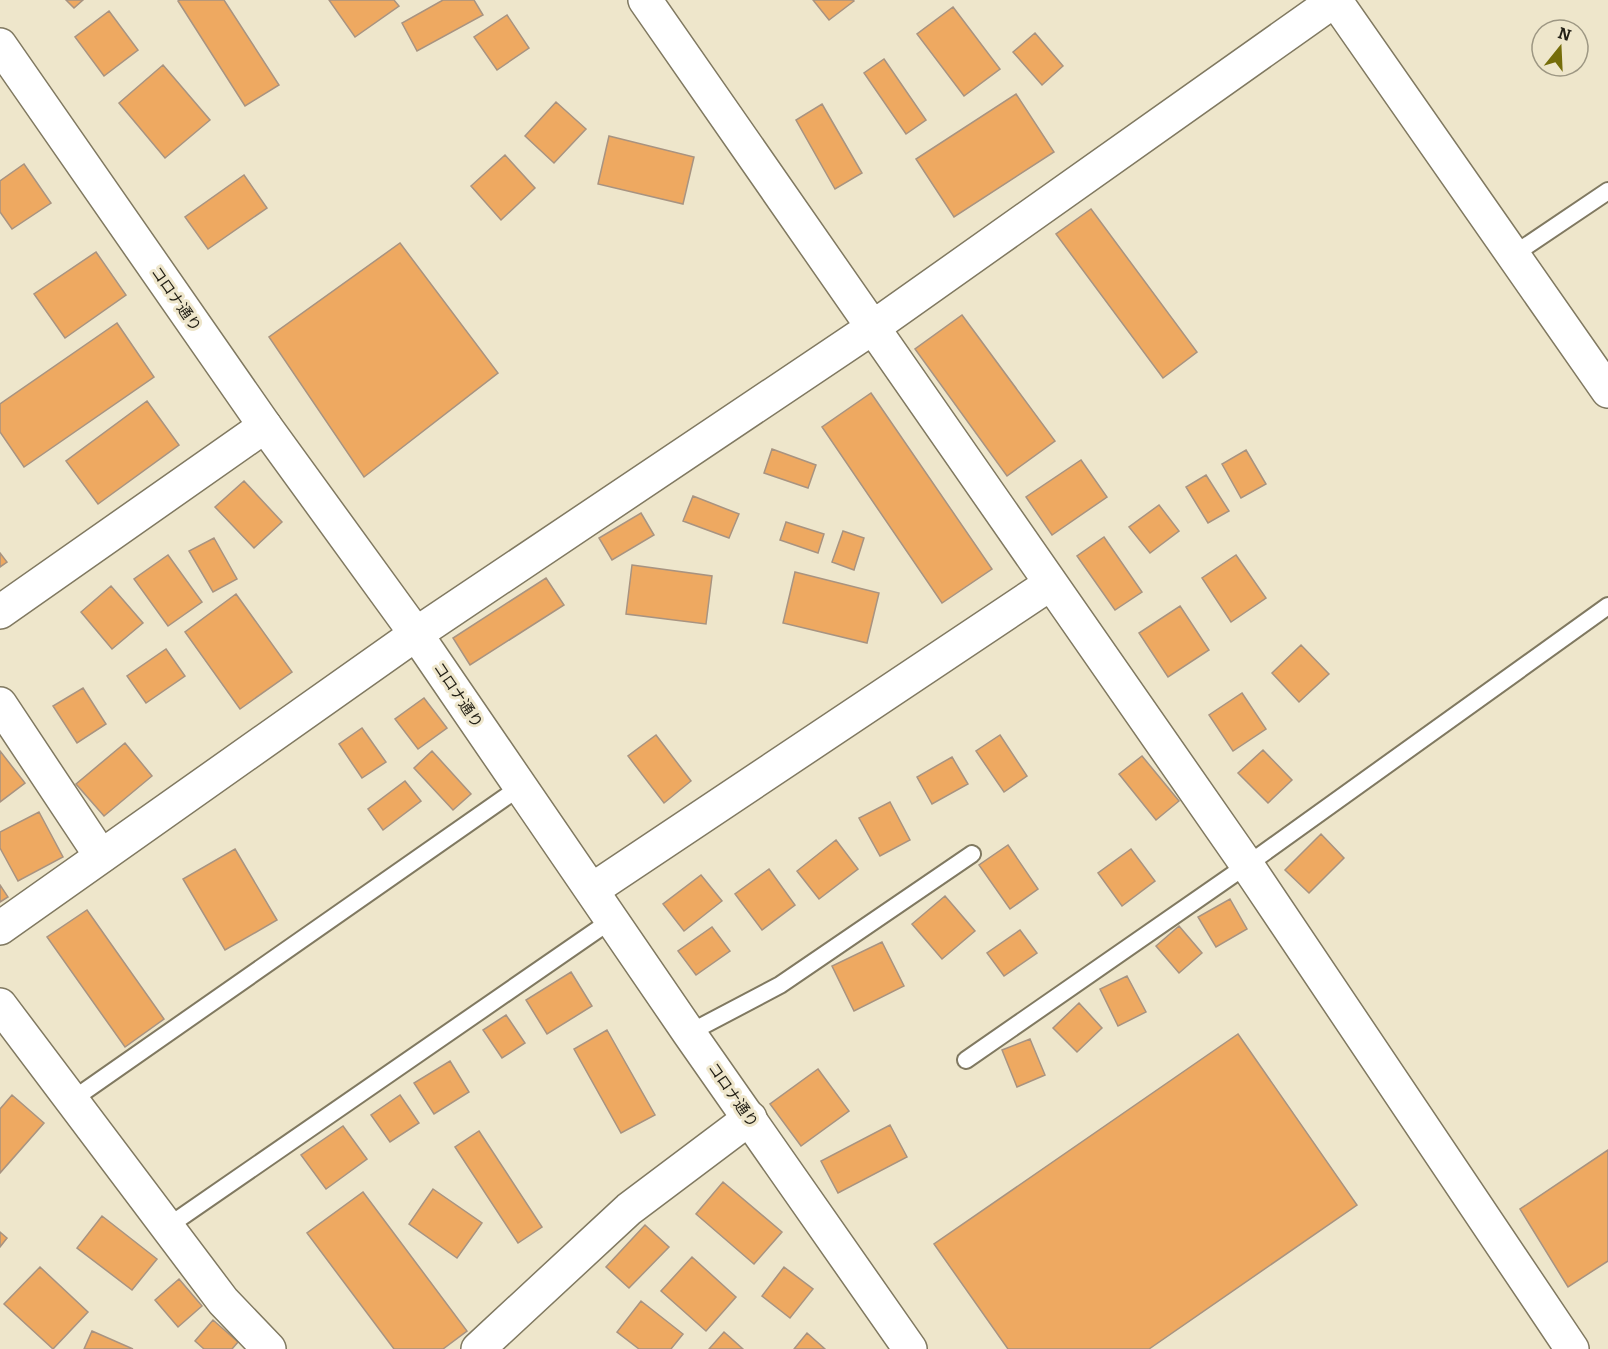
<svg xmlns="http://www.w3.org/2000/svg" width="1608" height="1349" viewBox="0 0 1608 1349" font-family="Bitter,'Noto Sans JP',serif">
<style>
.building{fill:#eea961;stroke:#a89380;stroke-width:1.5}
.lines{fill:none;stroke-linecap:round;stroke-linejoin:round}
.service-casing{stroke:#807961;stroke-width:20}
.minor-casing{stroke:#807961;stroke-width:36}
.tertiary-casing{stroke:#807961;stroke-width:36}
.service{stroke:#fff;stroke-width:16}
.minor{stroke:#fff;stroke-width:33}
.tertiary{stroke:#fff;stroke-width:33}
.labels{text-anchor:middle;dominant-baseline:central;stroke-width:6;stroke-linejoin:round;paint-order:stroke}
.street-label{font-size:15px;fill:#232016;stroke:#eee6cb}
</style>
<rect width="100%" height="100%" fill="#eee6cb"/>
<path class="building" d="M66,0h17l-9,8z
M180,0h44l55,85 -34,21 -67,-105z
M329,0h65l5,6 -44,31z
M443,0h31l9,15 -66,36 -15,-28z
M813,0h40l1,1 -25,19z
M953,7l47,62 -36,27 -47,-62z
M109,11l29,39 -34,26 -29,-39z
M507,15l22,33 -32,22 -23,-33z
M1035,33l28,33 -21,19 -29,-33z
M884,59l42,61 -20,14 -42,-61z
M163,65l47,55 -45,38 -46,-55z
M1016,94l38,58 -100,65 -38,-58z
M556,102l30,27 -32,34 -29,-27z
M822,104l40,69 -27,16 -39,-69z
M609,136l85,21 -11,47 -85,-20z
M505,155l30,33 -34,32 -30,-34z
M24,164l27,39 -39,26 -12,-17v-31z
M244,175l23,33 -59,41 -23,-32z
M1091,209l106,143 -34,26 -107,-144z
M400,243l98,130 -134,104 -95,-140z
M96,252l30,43 -61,43 -31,-44z
M962,315l93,126 -48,35 -92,-127z
M117,323l37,54 -130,90 -24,-35v-28z
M871,393l121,176 -50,34 -120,-176z
M147,401l32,44 -81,59 -32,-43z
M772,449l44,16 -8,23 -44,-15z
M1246,450l20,34 -25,14 -19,-34z
M1081,460l26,37 -55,38 -26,-38z
M1206,475l23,36 -21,12 -22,-36z
M244,481l38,41 -28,26 -39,-41z
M693,496l46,18 -10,24 -46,-17z
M1159,505l20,26 -29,22 -21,-26z
M641,513l13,22 -42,25 -13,-22z
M786,522l38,12 -6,19 -38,-13z
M843,531l21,7 -10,32 -22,-8z
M1104,537l38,55 -27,18 -38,-54z
M214,538l23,41 -24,13 -24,-41z
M0,553l7,9 -7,5z
M168,555l34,47 -34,24 -34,-47z
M1236,555l30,43 -35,24 -29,-44z
M632,565l80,11 -6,48 -80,-10z
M795,572l84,21 -12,50 -84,-20z
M546,578l18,27 -94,60 -17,-27z
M111,586l32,37 -31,26 -31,-37z
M236,594l56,78 -52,37 -55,-77z
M1180,606l29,44 -41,27 -29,-44z
M1301,645l28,29 -30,28 -27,-29z
M166,649l19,27 -39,27 -19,-27z
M83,688l23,36 -29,19 -24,-37z
M1242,693l24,36 -33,22 -24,-36z
M424,698l23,30 -29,21 -23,-30z
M362,728l24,34 -24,16 -23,-34z
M656,735l35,46 -27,22 -36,-47z
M1000,735l27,41 -23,16 -28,-41z
M125,743l27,33 -48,40 -28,-32z
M1263,750l29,30 -24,23 -30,-30z
M0,751l25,32 -25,19z
M432,751l39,43 -18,16 -39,-42z
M1142,756l37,45 -23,19 -37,-46z
M952,757l16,27 -36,20 -15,-27z
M405,781l16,20 -38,29 -15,-21z
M890,802l20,38 -30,16 -21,-38z
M39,812l24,45 -45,24 -18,-33v-16z
M1321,834l23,24 -35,35 -24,-23z
M836,840l22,29 -39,30 -22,-28z
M1008,845l30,44 -28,20 -31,-44z
M235,849l42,71 -52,30 -42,-71z
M1131,849l24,32 -33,25 -24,-33z
M769,869l26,36 -33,25 -27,-36z
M701,875l21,26 -38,30 -21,-27z
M0,885l8,12 -8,5z
M945,896l30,35 -33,28 -30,-35z
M1230,899l17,30 -31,18 -18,-30z
M87,910l77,109 -39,28 -78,-110z
M1179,926l23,27 -23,20 -23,-27z
M712,927l18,24 -34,24 -18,-24z
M1020,930l17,23 -33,23 -17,-23z
M882,942l22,44 -50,25 -22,-45z
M571,972l21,34 -45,28 -21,-34z
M1127,976l19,36 -28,14 -18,-37z
M1079,1003l23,25 -25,24 -24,-24z
M506,1015l19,28 -23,15 -19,-28z
M607,1030l48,85 -34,18 -47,-84z
M1238,1034l119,171 -208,144h-141l-74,-105z
M1030,1039l15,36 -28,12 -15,-37z
M450,1061l19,31 -35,22 -20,-31z
M818,1069l31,42 -48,35 -31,-42z
M12,1095l32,28 -44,50v-64z
M400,1095l19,28 -29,19 -19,-27z
M890,1125l17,32 -69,36 -17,-32z
M343,1126l24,33 -41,30 -25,-34z
M479,1131l63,96 -24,16 -63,-96z
M1608,1150v111l-40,26 -48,-78z
M723,1182l59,50 -28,32 -58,-50z
M433,1189l49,34 -25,35 -48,-34z
M363,1192l104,139 -24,18h-49l-87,-116z
M102,1216l55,43 -25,31 -55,-42z
M645,1225l24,22 -40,41 -23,-21z
M0,1232l7,6 -7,9z
M692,1257l44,40 -30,34 -45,-40z
M40,1267l48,45 -35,37 -49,-45z
M784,1267l29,22 -23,29 -28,-22z
M179,1279l23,27 -24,21 -23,-27z
M641,1301l42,33 -12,15h-32l-22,-17z
M213,1320l25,22 -6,7h-28l-9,-8z
M92,1331l41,18h-49z
M724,1332l19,17h-34z
M807,1333l18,16h-31z"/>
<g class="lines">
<g class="service-casing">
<path id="service" d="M1513,255l95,-64
M689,1033l91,-48 192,-131
M966,1060l281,-195 361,-259
M72,1100l448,-313
M167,1227l446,-308"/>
</g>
<g class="minor-casing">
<path id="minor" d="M645,0l602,865 325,484
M1335,0l273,391
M0,612l265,-186
M416,634l456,-306 463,-328
M0,704l101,152
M592,890l458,-306
M0,1005l223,296 46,48
M478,1349l151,-140 121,-91"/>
</g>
<g class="tertiary-casing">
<path id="tertiary" d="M0,45l265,381 151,208 273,399 221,316
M0,928l416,-294"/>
</g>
<use href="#service" class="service"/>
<use href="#minor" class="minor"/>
<use href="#tertiary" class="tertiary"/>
</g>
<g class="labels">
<g class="street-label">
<text transform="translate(176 299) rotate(55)">コロナ通り</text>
<text transform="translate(458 695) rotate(56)">コロナ通り</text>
<text transform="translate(733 1095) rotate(55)">コロナ通り</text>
</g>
</g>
<g transform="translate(1560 48) rotate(18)"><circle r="28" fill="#eee6cb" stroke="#9d9783" stroke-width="1.5"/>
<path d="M0-4.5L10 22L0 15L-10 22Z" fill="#756d0a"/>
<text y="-9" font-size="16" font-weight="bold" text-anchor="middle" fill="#232016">N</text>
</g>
</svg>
